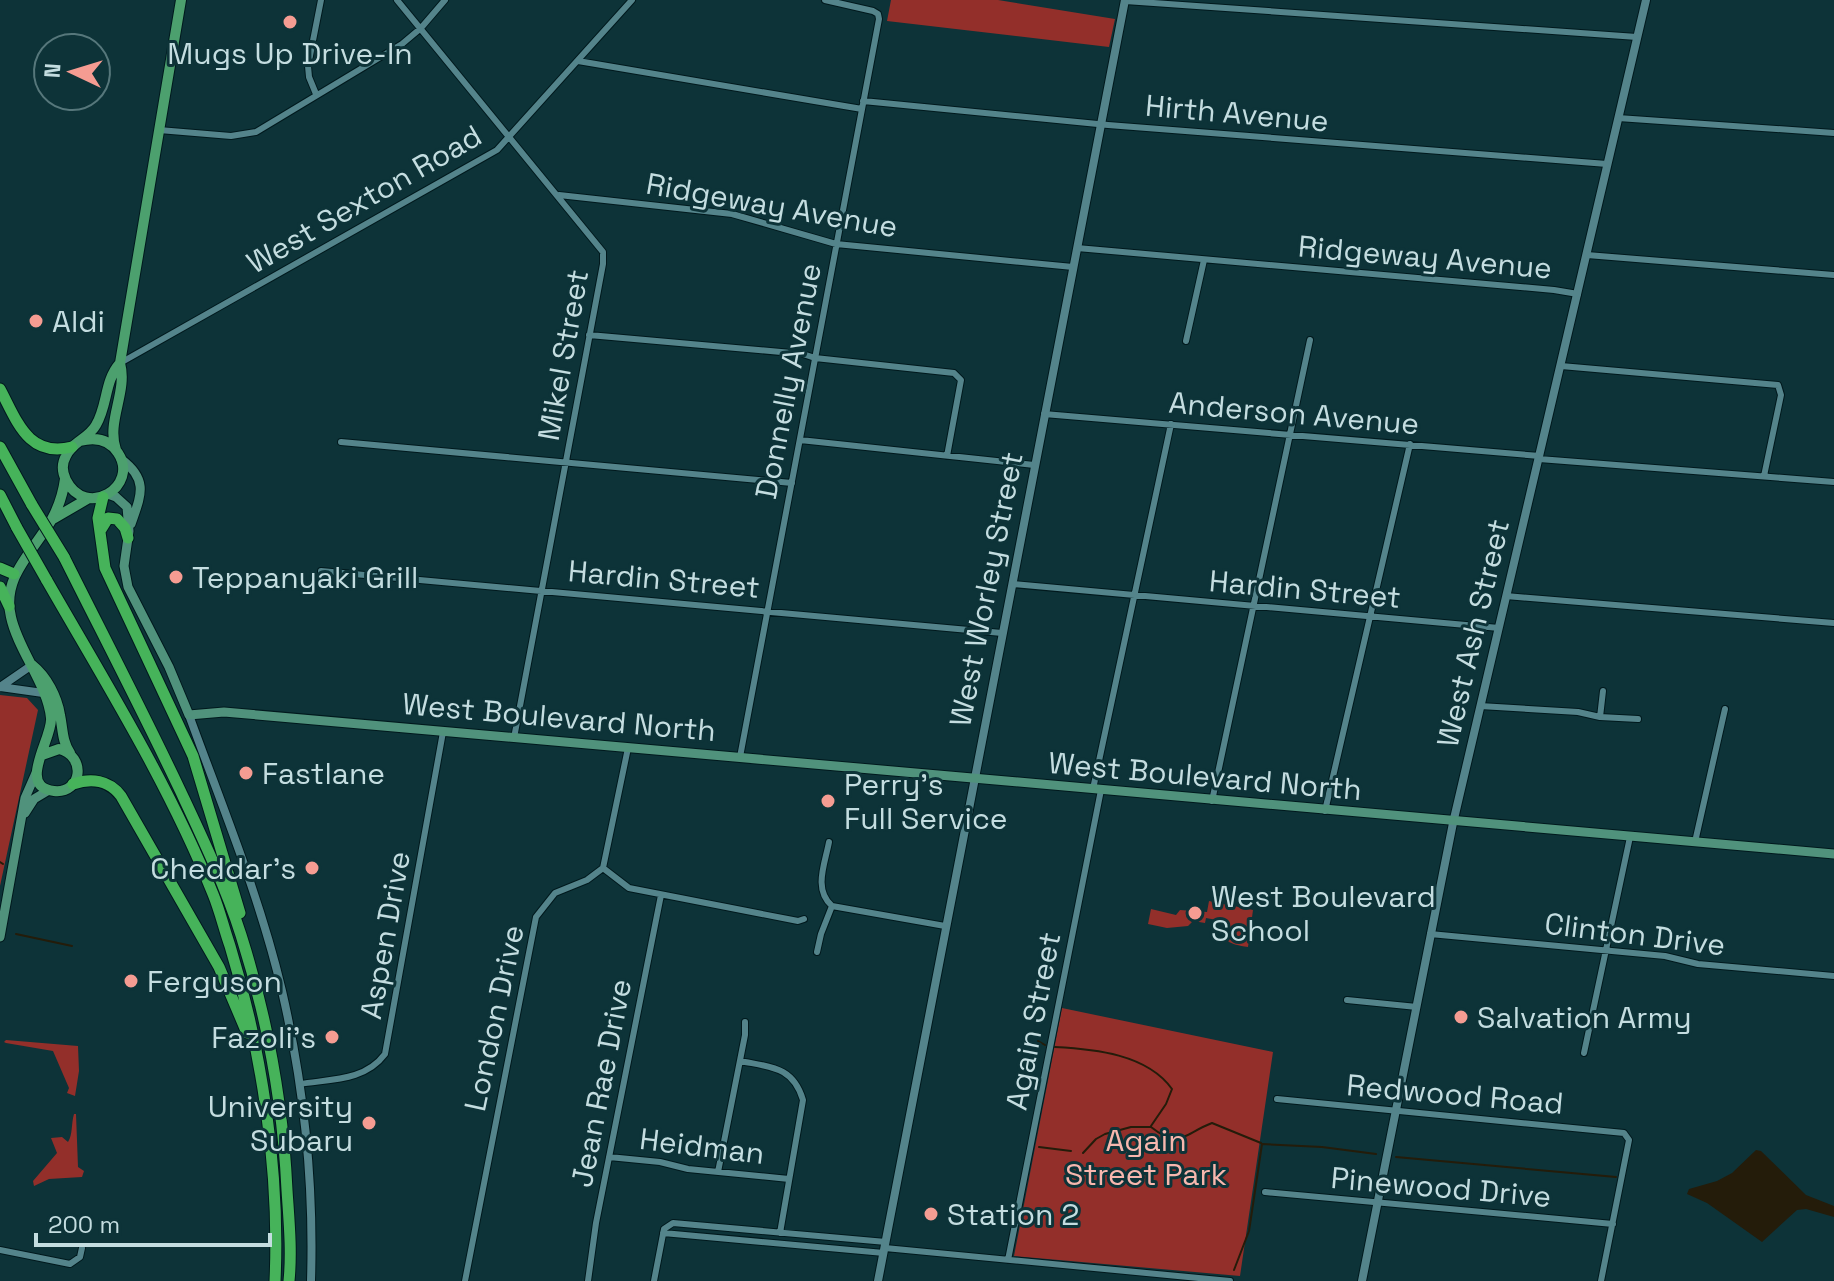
<svg xmlns="http://www.w3.org/2000/svg" width="1834" height="1281" viewBox="0 0 1834 1281" font-family="'Space Grotesk',sans-serif">
<style>
.green{fill:#932f2a}
.water{fill:#241c0a}
.lines{fill:none;stroke-linecap:round;stroke-linejoin:round}
.stream{stroke:#241c0a;stroke-width:2}
.minor-casing{stroke:#01191d;stroke-width:8}
.tertiary-casing{stroke:#01191d;stroke-width:10}
.secondary-casing{stroke:#01191d;stroke-width:11}
.primary-casing{stroke:#01191d;stroke-width:12}
.motorway-casing{stroke:#01191d;stroke-width:13}
.minor{stroke:#54848b;stroke-width:6}
.tertiary{stroke:#54848b;stroke-width:8}
.secondary{stroke:#50927c;stroke-width:9}
.primary{stroke:#4ca06e;stroke-width:10}
.motorway{stroke:#46b35a;stroke-width:11}
.motorway-bridge-casing{stroke:#01191d;stroke-width:13;stroke-linecap:butt}
.motorway-bridge{stroke:#46b35a;stroke-width:11}
.poi-dot{fill:#f59c92;stroke:#0d3338;stroke-width:3}
.labels{text-anchor:middle;dominant-baseline:central;stroke-width:6;stroke-linejoin:round;paint-order:stroke}
.poi-label{font-size:30px;fill:#c4dde0;stroke:#0d3338;text-anchor:start}
.street-label{font-size:30px;fill:#c4dde0;stroke:#0d3338}
.park-label{font-size:30px;fill:#f7b7ae;stroke:#0d3338}
</style>
<rect width="100%" height="100%" fill="#0d3338"/>
<path class="green" d="M891,0h107l117,19 -6,28 -222,-26z
M0,695l27,3 11,12 -38,176z
M1209,901l44,9 -5,37c-20,-3 -27,-6 -26,-26l-16,-3 -1,5 -12,-2 -5,5 -21,2 -19,-4 3,-15 25,6 4,-5 27,2z
M1062,1008l211,44 -33,224 -226,-20z
M6,1040l72,6 1,25 -4,25 -8,-3 2,-5 -16,-37 -47,-8 -2,-1z
M74,1114h2l2,53 6,4 -2,6 -33,2 -15,7 -1,-5 24,-28 -6,-15 11,-1 6,5c5,-8 3,-18 6,-28z"/>
<path class="water" d="M1756,1150l5,1 45,44 28,11v11l-28,-8 -9,1 -35,32 -55,-39 -20,-9 2,-5 28,-8 15,-8z"/>
<g class="lines">
<path class="stream" d="M0,862l3,2
M16,934l56,12
M1038,1041l7,4
M1055,1047c39,2 92,7 117,42l-6,15 -15,22
M1039,1147l32,4
M1083,1153l13,-14 9,-5 26,-7h20c29,23 32,7 61,-4l49,20
M1396,1157l220,20
M1234,1270l15,-39 13,-87 60,3 54,7"/>
<g class="minor-casing">
<path id="minor" d="M397,0l206,252v12l-89,474
M1125,1l512,36
M578,61l284,48
M316,94l-7,-17 -1,-11 13,-66
M863,101l245,24 499,39
M1618,118l216,15
M159,130l72,6 25,-4 146,-88 19,-16 24,-28
M559,195l173,19 104,30 237,23
M1077,248l477,42 24,4
M1587,255l247,20
M589,335l214,19 12,4 139,15 7,7 -14,76
M1186,341l18,-81
M122,362l375,-212 135,-150
M1561,366l217,19 3,10 -17,81
M1044,414l496,42
M800,440l234,25
M341,442l451,41
M1539,459l295,23
M321,571l681,62
M1012,584l487,44
M1506,596l328,27
M1480,706l98,6 22,5 3,-26
M1600,717l38,2
M740,757l139,-738 -1,-5 -5,-3 -48,-11
M1093,789l78,-365
M1212,801l98,-461
M1325,811l85,-367
M1695,842l30,-133
M603,868l26,20 169,33 6,-2
M832,906l113,20
M1430,934l235,22 33,8 136,12
M817,952l4,-18 11,-28c-19,-17 -7,-42 -3,-64
M1347,1000l70,7
M1584,1053l46,-216
M740,1061c30,6 53,5 63,39l-23,133
M300,1084c31,-5 65,-3 85,-30l58,-322
M1277,1099l347,34 5,7 -28,141
M609,1157l51,5 28,7 101,10
M718,1172l27,-137v-13
M1265,1192l348,32
M663,1233l221,20
M885,1248l345,33
M0,1250l70,14 10,-7 2,-9
M1008,1260l93,-470
M465,1281l71,-364 19,-24 32,-13 16,-12 25,-120
M588,1281l8,-58 65,-328
M654,1281l10,-52 9,-6 213,19"/>
</g>
<g class="tertiary-casing">
<path id="tertiary" d="M0,687l43,6
M0,687l32,-22
M189,715c33,91 71,182 93,276 22,95 32,193 29,290
M878,1281l247,-1281
M1362,1281l91,-458 193,-823"/>
</g>
<g class="secondary-casing">
<path id="secondary" d="M121,459c28,21 20,36 10,65
M108,494l8,3 11,10 2,24 -5,35 4,21 41,80 20,48 35,-3 1610,142
M25,813l9,-14 15,-9
M0,937l25,-139 11,-25"/>
</g>
<g class="primary-casing">
<path id="primary" d="M80,441c15,-4 29,-2 38,12 22,33 -32,67 -52,27 -4,-8 -4,-17 0,-24 6,-14 23,-18 30,-31 12,-20 8,-44 24,-62
M116,450c-10,-29 12,-58 4,-87l61,-363
M53,519l36,-21
M32,665c15,12 25,32 28,50 3,14 2,26 10,38
M42,755l17,-6c28,7 23,45 -5,42 -38,-4 -1,-53 -3,-73 -3,-33 -33,-68 -40,-101 -10,-40 23,-66 41,-98 7,-13 11,-25 13,-40"/>
</g>
<g class="motorway-casing">
<path id="motorway" d="M0,389c17,32 28,69 72,58
M0,447l32,58
M0,495l17,33
M103,497l-5,21 7,50 88,188 47,157
M100,531l8,-13 9,1 8,9 3,10
M64,557c39,78 79,155 116,233 22,47 45,95 61,145 26,82 42,169 46,255 2,31 5,61 2,91
M0,568l14,6
M46,579c59,103 123,205 167,315 7,17 11,35 17,52 32,105 50,225 45,335
M0,587l9,19
M73,784c18,-6 36,-4 48,12l98,171 28,66"/>
</g>
<use href="#minor" class="minor"/>
<use href="#tertiary" class="tertiary"/>
<use href="#secondary" class="secondary"/>
<use href="#primary" class="primary"/>
<use href="#motorway" class="motorway"/>
<g class="motorway-bridge-casing">
<path id="motorway-bridge" d="M32,505l32,52
M17,528l29,51"/>
</g>
<use href="#motorway-bridge" class="motorway-bridge"/>
</g>
<g class="poi-dot">
<circle cx="290" cy="22" r="8"/>
<circle cx="36" cy="321" r="8"/>
<circle cx="176" cy="577" r="8"/>
<circle cx="246" cy="773" r="8"/>
<circle cx="828" cy="801" r="8"/>
<circle cx="312" cy="868" r="8"/>
<circle cx="1195" cy="913" r="8"/>
<circle cx="131" cy="981" r="8"/>
<circle cx="1461" cy="1017" r="8"/>
<circle cx="332" cy="1037" r="8"/>
<circle cx="369" cy="1123" r="8"/>
<circle cx="931" cy="1214" r="8"/>
</g>
<g class="labels">
<g class="poi-label">
<text x="290" y="53" text-anchor="middle">Mugs Up Drive-In</text>
<text x="52" y="321">Aldi</text>
<text x="192" y="577">Teppanyaki Grill</text>
<text x="262" y="773">Fastlane</text>
<text x="844" y="784">Perry's<tspan x="844" dy="34">Full Service</tspan></text>
<text x="296" y="868" text-anchor="end">Cheddar's</text>
<text x="1211" y="896">West Boulevard<tspan x="1211" dy="34">School</tspan></text>
<text x="147" y="981">Ferguson</text>
<text x="1477" y="1017">Salvation Army</text>
<text x="316" y="1037" text-anchor="end">Fazoli's</text>
<text x="353" y="1106" text-anchor="end">University<tspan x="353" dy="34">Subaru</tspan></text>
<text x="947" y="1214">Station 2</text>
</g>
<g class="street-label">
<text transform="translate(1237 113) rotate(5)">Hirth Avenue</text>
<text transform="translate(364 199) rotate(-30)">West Sexton Road</text>
<text transform="translate(772 205) rotate(10)">Ridgeway Avenue</text>
<text transform="translate(1425 257) rotate(5)">Ridgeway Avenue</text>
<text transform="translate(563 355) rotate(-80)">Mikel Street</text>
<text transform="translate(788 381) rotate(-79)">Donnelly Avenue</text>
<text transform="translate(1294 413) rotate(5)">Anderson Avenue</text>
<text transform="translate(664 579) rotate(5)">Hardin Street</text>
<text transform="translate(986 589) rotate(-79)">West Worley Street</text>
<text transform="translate(1305 589) rotate(5)">Hardin Street</text>
<text transform="translate(1473 633) rotate(-77)">West Ash Street</text>
<text transform="translate(559 717) rotate(5)">West Boulevard North</text>
<text transform="translate(1205 776) rotate(5)">West Boulevard North</text>
<text transform="translate(1635 934) rotate(7)">Clinton Drive</text>
<text transform="translate(385 935) rotate(-80)">Aspen Drive</text>
<text transform="translate(494 1018) rotate(-78)">London Drive</text>
<text transform="translate(1033 1021) rotate(-79)">Again Street</text>
<text transform="translate(601 1083) rotate(-79)">Jean Rae Drive</text>
<text transform="translate(1455 1094) rotate(5)">Redwood Road</text>
<text transform="translate(702 1146) rotate(7)">Heidman</text>
<text transform="translate(1441 1187) rotate(5)">Pinewood Drive</text>
</g>
<g class="park-label">
<text x="1146" y="1140">Again<tspan x="1146" dy="34">Street Park</tspan></text>
</g>
</g>
<g transform="translate(72 72) rotate(274)"><circle r="38" fill="#0d3338" stroke="#56777b" stroke-width="2"/>
<path d="M0-6L14 30L0 20L-14 30Z" fill="#f59c92"/>
<text y="-12" font-size="22" font-weight="bold" text-anchor="middle" fill="#c4dde0">N</text>
</g>
<path d="M36 1233v12h234v-12" fill="none" stroke="#c4dde0" stroke-width="4"/>
<text x="48" y="1233" font-size="24" fill="#c4dde0" stroke="#0d3338" stroke-width="6" paint-order="stroke">200 m</text>
</svg>
